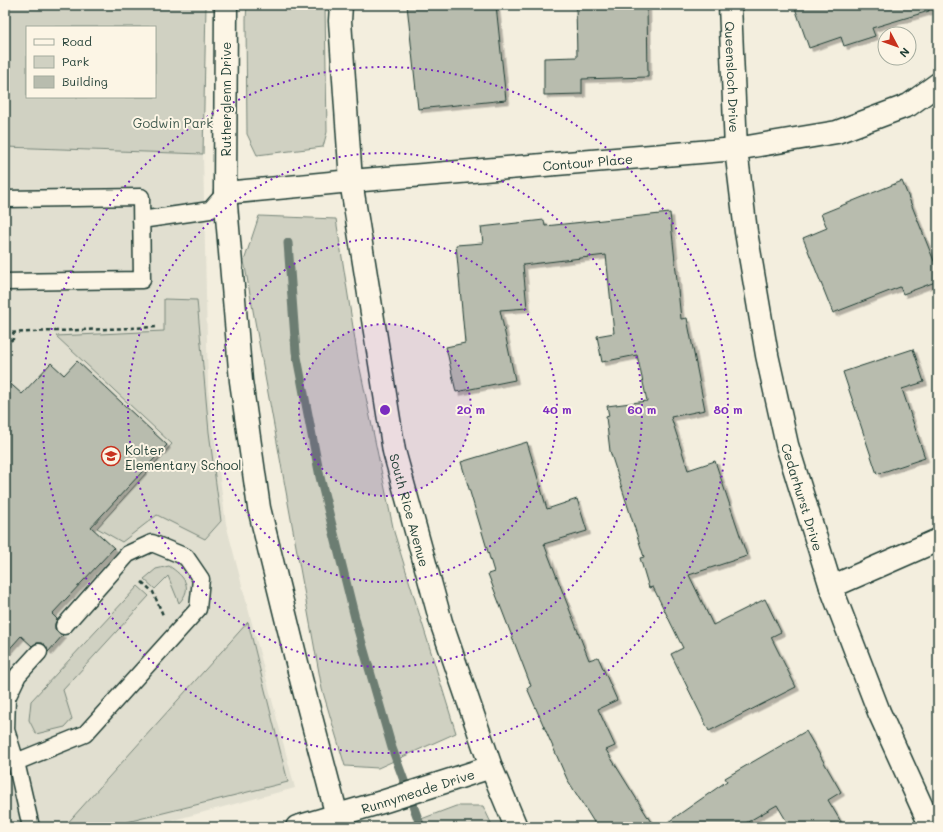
<svg xmlns="http://www.w3.org/2000/svg" width="943" height="832" viewBox="0 0 943 832" font-family="Mali,sans-serif">
<style>
.built{fill:#e1dfd0}
.green{fill:#d0d1c2;stroke:#78877b;fill-rule:evenodd}
.lines{fill:none;stroke-linecap:round;stroke-linejoin:round}
.stream{stroke:#6c7d72;stroke-width:9}
.building{fill:#b8bcae;stroke:#1f3d34;filter:url(#shadow)}
.lane-casing{stroke:#1f3d34;stroke-width:19}
.street-casing{stroke:#1f3d34;stroke-width:25}
.secondary-casing{stroke:#1f3d34;stroke-width:25}
.path{stroke:#1f3d34;stroke-width:2.5;stroke-dasharray:4 3;stroke-linecap:butt}
.lane{stroke:#fcf5e5;stroke-width:16}
.street{stroke:#fcf5e5;stroke-width:22}
.secondary{stroke:#fcf5e5;stroke-width:22}
.ring{fill:none;stroke:#7b2cbf;stroke-width:2;stroke-dasharray:2 4}
.labels{text-anchor:middle;dominant-baseline:central;stroke-width:4;stroke-linejoin:round;paint-order:stroke}
.street-label{font-size:13px;fill:#1f3d34;stroke:#fcf5e5}
.park-label{font-size:13px;fill:#425b50;stroke:#fcf5e5}
.poi-label{font-size:13px;fill:#1f3d34;stroke:#fcf5e5;text-anchor:start}
.centre{fill:#7b2cbf;stroke:#fcf5e5;stroke-width:2}
.ring-label{font-size:12px;text-anchor:middle;font-weight:bold;fill:#7b2cbf;stroke:#fcf5e5;stroke-width:4;stroke-linejoin:round;paint-order:stroke}
</style>
<defs>
<filter id="shadow"><feDropShadow dx="3.5" dy="3.5" stdDeviation="0" flood-color="#0004"/></filter>
</defs>
<rect width="100%" height="100%" fill="#f3eede"/>
<filter id="ink" filterUnits="userSpaceOnUse"><feTurbulence type="fractalNoise" baseFrequency=".025" numOctaves="2"/><feDisplacementMap in="SourceGraphic" scale="8" xChannelSelector="R" yChannelSelector="G"/><feConvolveMatrix kernelMatrix="1 2 1 2 8 2 1 2 1" color-interpolation-filters="sRGB"/></filter>
<g filter="url(#ink)">
<path class="built" d="M5,147l198,7 5,234 18,136 69,264 -148,39h-142z"/>
<path class="green" d="M5,5h201l-3,149 -198,-7zM27,27h128v70h-128z
M247,5h78l2,127 -4,15 -66,8 -10,-21 -1,-115z
M259,216l77,3 22,140 36,173 62,201 -78,35 -33,-2 -23,-77 -78,-428z
M164,299l33,1 12,132 12,89 -16,18 -48,-24 -35,27 -25,-14 75,-84 -116,-108 108,-5z
M169,566c15,10 25,21 10,37l-11,-27 -13,13 -11,-10 12,-10z
M138,586l11,10 -86,94 9,29 -7,8 -29,7 -7,-14 2,-19z
M248,622l40,160 -181,45h-43z
M456,806h27l10,21h-93z"/>
<g class="lines">
<path class="stream" d="M288,243l8,109 24,125 37,149 35,122 29,79"/>
</g>
<path class="building" d="M407,5h89l10,95 -88,9z
M576,5h71l1,72 -66,2v15l-38,1v-37l33,-1z
M794,5h134l1,6 -57,17 3,8 -31,10 -3,-9 -32,11z
M902,181l36,90v10l-35,13 -3,-7 -67,26 -30,-75 24,-10 -6,-14z
M670,213l11,106 6,-1 18,92 -34,7 17,53 27,-9 32,95 -58,19 24,50 52,-26 16,33 -10,5 25,50 -87,44 -38,-77 12,-6 -30,-61 -4,1 -9,-30 4,-1 -34,-106 -4,-34 3,-1 -2,-10 40,-5 -10,-46 -35,7 -5,-26 17,-3 -8,-78 -83,10 4,43 -27,2 15,70 -59,12 -10,-45 19,-4 -9,-98 27,-2 -2,-16 63,-7 1,6z
M913,349l11,33 -22,7 23,69 -48,16 -34,-102z
M77,361l90,84 -76,82 23,21 -62,66 5,5 -2,5v5l3,4 5,2 -15,17 -3,-7 -4,-2h-4l-5,3 -11,-10 -16,18v-275l17,15 29,-31 13,12z
M527,442l20,67 30,-10 10,32 -43,13 45,116 9,-3 19,43 -19,9 17,37 -9,4 48,77h-57l-30,-48 -40,-91 4,-2 -43,-112 6,-2 -33,-110z
M806,731l35,61 -13,8 16,27h-54l-13,-22 -38,22h-78l66,-46 -2,-3z"/>
<g class="lines">
<g class="lane-casing">
<path id="lane" d="M5,199l136,-2 1,83 -137,2
M141,220l69,-10 15,-17
M16,762l69,-28 113,-125 3,-30 -15,-22 -34,-14 -24,11 -64,72
M31,827l-15,-65 -10,-32 1,-32 11,-23 21,-23"/>
</g>
<g class="street-casing">
<g id="street">
<path id="s1" d="M730,5l6,144 10,83 21,123 20,90 44,142 48,125 52,115"/>
<path id="s2" d="M225,193l126,-12 385,-32 101,-17 72,-27 29,-21"/>
<path d="M831,587l107,-47"/>
</g>
</g>
<g class="secondary-casing">
<g id="secondary">
<path d="M226,5l-1,188 16,188 18,127 42,171 36,137 5,11"/>
<path id="s3" d="M341,5l-1,16 11,160 43,270 47,171 50,145 25,60"/>
<path id="s4" d="M297,827l85,-25 109,-35"/>
</g>
</g>
<path class="path" d="M5,333l152,-6
M5,345l8,-6 1,-6
M142,582l11,10 10,23"/>
<use href="#lane" class="lane"/>
<use href="#street" class="street"/>
<use href="#secondary" class="secondary"/>
</g>
</g>
<circle cx="385" cy="410" r="86" fill="#7b2cbf" fill-opacity=".12"/>
<g class="ring">
<circle cx="385" cy="410" r="86"/>
<circle cx="385" cy="410" r="172"/>
<circle cx="385" cy="410" r="257"/>
<circle cx="385" cy="410" r="343"/>
</g>
<defs>
<g id="school-ring" transform="scale(1)"><circle r="9.5" fill="#fcf5e5" stroke="#c8321e" stroke-width="1.5"/><path d="M0-5L7-2L0 1L-7-2ZM-4 1L0 2.5L4 1V4Q0 6-4 4Z" fill="#c8321e"/></g>
</defs>
<g fill-rule="evenodd">
<use href="#school-ring" x="111" y="456"/>
</g>
<g class="labels">
<g class="street-label">
<text stroke="none"><textPath href="#s1" startOffset="72">Queensloch Drive</textPath></text>
<text transform="translate(225 99) rotate(-90)">Rutherglenn Drive</text>
<text stroke="none"><textPath href="#s2" startOffset="364">Contour Place</textPath></text>
<text stroke="none"><textPath href="#s1" startOffset="499">Cedarhurst Drive</textPath></text>
<text stroke="none"><textPath href="#s3" startOffset="511">South Rice Avenue</textPath></text>
<text stroke="none"><textPath href="#s4" startOffset="126">Runnymeade Drive</textPath></text>
</g>
<g class="park-label">
<text x="173" y="122">Godwin Park</text>
</g>
<g class="poi-label">
<text x="125" y="449">Kolter<tspan x="125" dy="15">Elementary School</tspan></text>
</g>
</g>
<circle cx="385" cy="410" r="6" class="centre"/>
<g class="ring-label">
<text x="471" y="414">20 m</text>
<text x="557" y="414">40 m</text>
<text x="642" y="414">60 m</text>
<text x="728" y="414">80 m</text>
</g>
<rect width="943" height="832" fill="none" stroke="#fcf5e5" stroke-width="20"/>
<rect x="10" y="10" width="923" height="812" fill="none" stroke="#1f3d34" stroke-width="1.5" filter="url(#ink)"/>
<rect x="26" y="26" width="130" height="72" fill="#fcf5e5" stroke="#a4ab9e"/>
<rect x="34" y="39" width="20" height="6" fill="#fcf5e5" stroke="#a4ab9e"/>
<text x="62" y="46" font-size="12" fill="#1f3d34">Road</text>
<rect x="34" y="56" width="20" height="12" fill="#d0d1c2" stroke="#a4ab9e"/>
<text x="62" y="66" font-size="12" fill="#1f3d34">Park</text>
<rect x="34" y="76" width="20" height="12" fill="#b8bcae" stroke="#a4ab9e"/>
<text x="62" y="86" font-size="12" fill="#1f3d34">Building</text>
<g transform="translate(897 46) rotate(131)"><circle r="19" fill="#fcf5e5" stroke="#a4ab9e"/>
<path d="M0-3L7 15L0 10L-7 15Z" fill="#c8321e"/>
<text y="-6" font-size="11" font-weight="bold" text-anchor="middle" fill="#1f3d34">N</text>
</g>
</svg>
